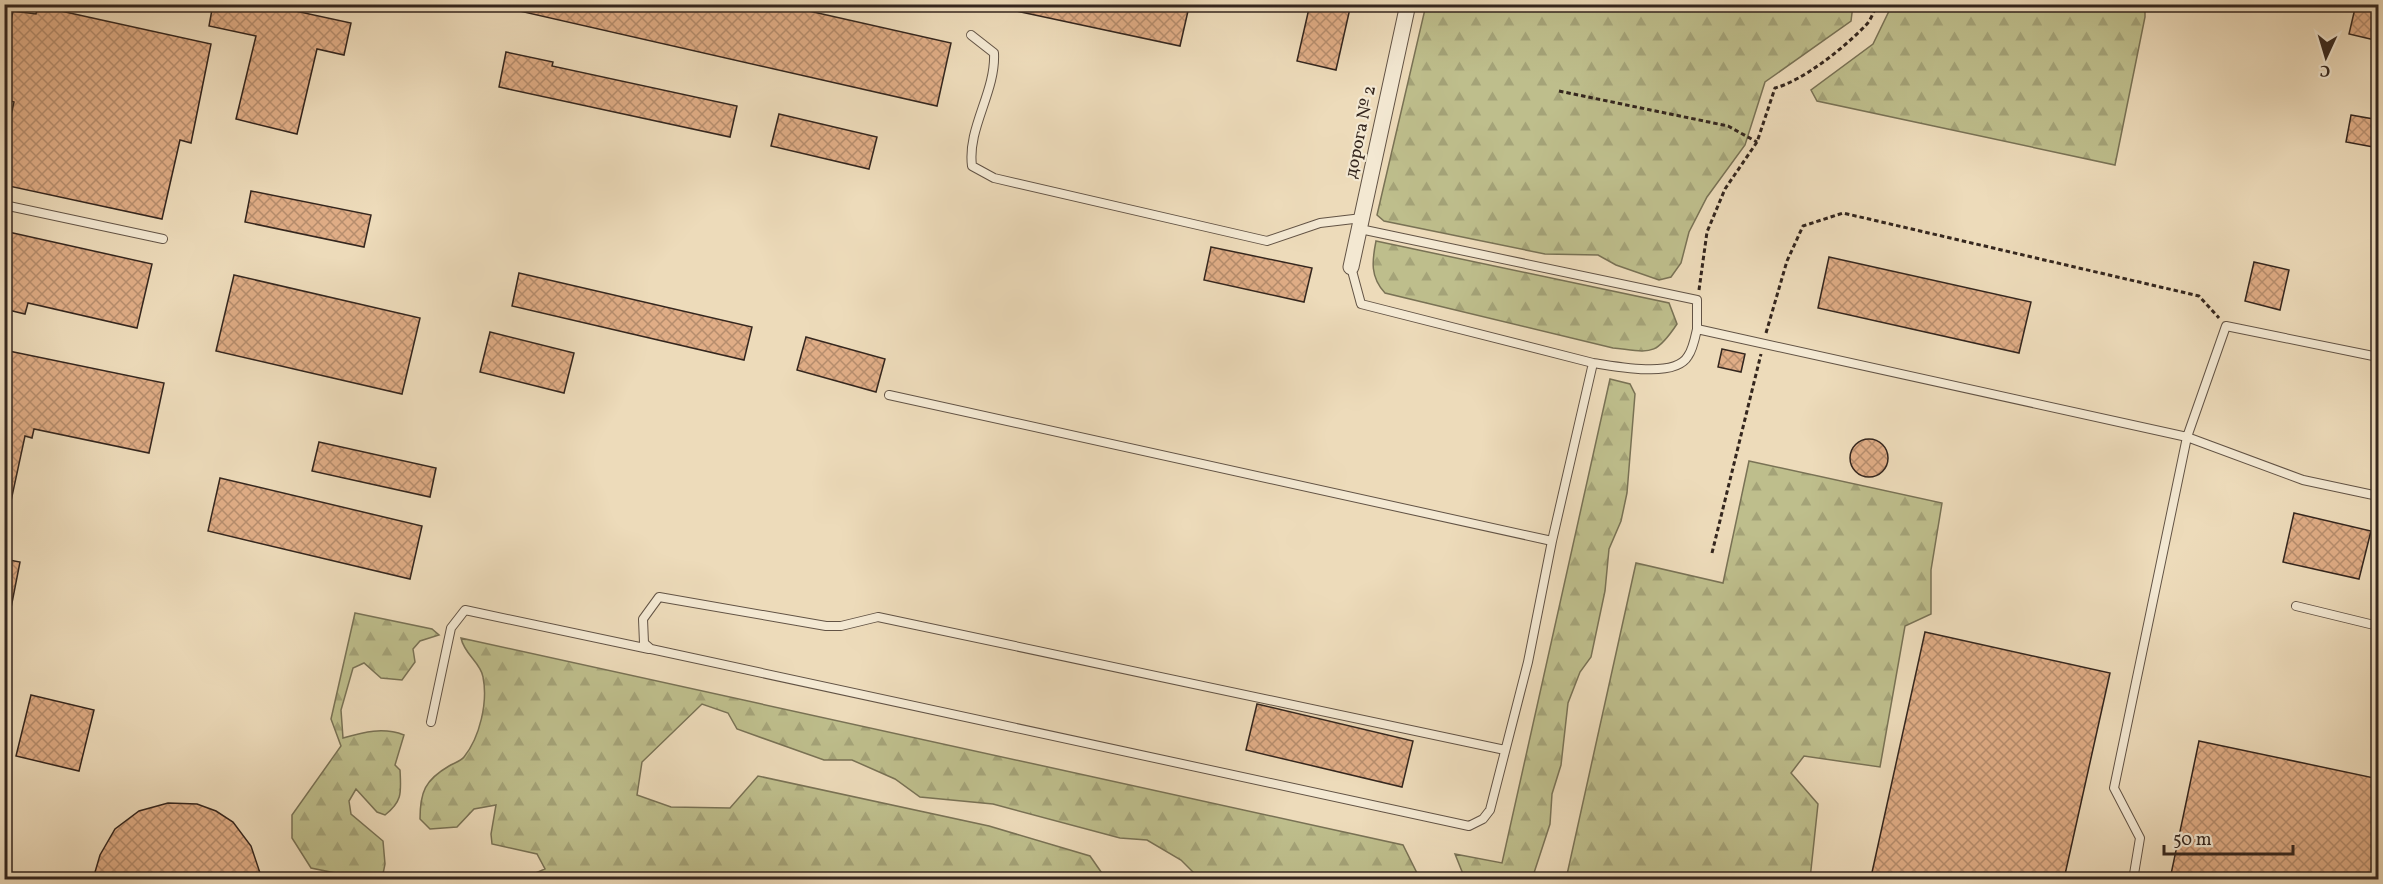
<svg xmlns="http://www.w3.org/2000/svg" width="2383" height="884" viewBox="0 0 2383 884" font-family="Vollkorn,serif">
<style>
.forest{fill:url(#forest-firs);stroke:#797255;stroke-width:1.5}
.building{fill:url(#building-cross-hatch);stroke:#34261e;stroke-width:1.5}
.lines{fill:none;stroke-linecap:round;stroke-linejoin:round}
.service-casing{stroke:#625345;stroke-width:10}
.minor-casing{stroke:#625345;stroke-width:17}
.path{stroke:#34261e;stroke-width:3;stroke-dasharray:4.5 3;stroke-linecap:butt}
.service{stroke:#f3e8d2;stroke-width:8}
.minor{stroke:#f3e8d2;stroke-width:15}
.labels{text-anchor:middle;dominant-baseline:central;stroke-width:4.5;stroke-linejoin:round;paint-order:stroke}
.street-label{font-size:18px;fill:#34261e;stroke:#f3e8d2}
</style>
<defs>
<pattern id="forest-firs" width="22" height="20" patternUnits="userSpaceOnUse" patternTransform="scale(1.5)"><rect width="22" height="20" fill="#bebe8c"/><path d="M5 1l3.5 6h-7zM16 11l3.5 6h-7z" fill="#a4a378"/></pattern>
<pattern id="building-cross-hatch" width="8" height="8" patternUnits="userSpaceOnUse" patternTransform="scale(1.5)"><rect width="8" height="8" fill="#e0ad86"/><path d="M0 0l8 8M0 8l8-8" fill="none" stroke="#b68d6d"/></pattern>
</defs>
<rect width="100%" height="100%" fill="#eddbba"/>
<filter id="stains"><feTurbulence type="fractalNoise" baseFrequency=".00333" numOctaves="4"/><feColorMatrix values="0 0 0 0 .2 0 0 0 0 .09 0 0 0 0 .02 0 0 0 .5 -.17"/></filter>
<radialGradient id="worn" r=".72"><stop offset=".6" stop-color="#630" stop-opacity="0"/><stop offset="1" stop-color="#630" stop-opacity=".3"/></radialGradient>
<path class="forest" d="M1426,5v-1l427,1 -2,16 -86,61 -20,63 -38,52 -18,35 -8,31 -10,14 -12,3 -43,-15 -18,-10 -53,-1 -161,-33 -7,-6z
M1892,5h253v12l-30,148 -298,-64 -6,-11 62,-46z
M1376,241l293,62 8,21c-22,33 -26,28 -64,24l-228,-55c-15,-16 -13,-32 -9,-52z
M1610,379l20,5 5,10 -8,99 -6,28 -12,28 -4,42 -14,66 -11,15 -12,31 -7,62 -9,29 -2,30 -18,55h-67l-10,-25 47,9z
M1749,461l193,42 -11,67v44l-26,12 -25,141 -76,-11 -13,17 27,31 -8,75h-244l70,-316 87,20z
M355,613l77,16 7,6 -19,6 -7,8 2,13 -13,18 -21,-2 -17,-15 -11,5 -12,42 2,28c21,-6 40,-11 61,-3l-9,30 5,5c1,22 3,31 -15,45l-8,-3 -21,-23 -7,12 2,13 32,27 2,23 -3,15h-40l-2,-5 -29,-6 -19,-30v-23l49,-69 -10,-27z
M461,638l942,207 14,28 8,6h-225l-19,-19 -34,-20 -27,-2 -127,-34 -73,-7 -25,-18 -43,-19h-28l-87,-31 -9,-16 -26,-9 -60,58 -5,33 34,12 59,1 28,-32 231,50 101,30 16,23h-599l17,-1 21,-9 -8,-15 -45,-10 -1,-10 5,-29 -22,4 -17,18 -27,2 -10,-10c0,-27 5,-39 29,-53 5,-3 12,-5 15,-9 16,-20 24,-55 19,-80 -2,-14 -19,-23 -22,-39z"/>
<path class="building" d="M213,4h50l88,19 -7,32 -27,-6 -20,85 -61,-15 20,-83 -47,-10z
M515,4h263l173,39 -14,63 -422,-96z
M1016,4h143l29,7 -8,35 -164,-35z
M1310,4h41l-15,66 -39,-9z
M2356,4h23v37l-30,-7z
M38,6l173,38 -20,99 -11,-3 -18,79 -158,-34v-40l10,-43 -10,-3v-47l9,-41 23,3z
M506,52l47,10 -1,4 185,40 -7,31 -231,-50z
M779,114l98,23 -8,32 -98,-23z
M2351,115l28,5v28l-33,-6z
M251,191l120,24 -7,32 -119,-25z
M4,231l148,33 -15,64 -109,-25 -3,11 -21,-5z
M1211,247l101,21 -8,34 -100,-22z
M1829,257l202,45 -12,51 -201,-45z
M2254,262l35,8 -9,40 -35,-9z
M519,273l233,54 -8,33 -232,-54z
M234,275l186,43 -18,76 -186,-43z
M490,332l84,21 -10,40 -84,-21z
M806,337l79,22 -9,33 -79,-22z
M1722,349l23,5 -4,18 -23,-5z
M4,350l160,33 -15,70 -115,-24 -2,9 -7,-2 -14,65 -7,-1z
M1850 458a19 19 0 1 1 38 0a19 19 0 1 1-38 0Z
M319,442l117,26 -6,29 -118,-26z
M220,478l202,48 -12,53 -202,-48z
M2294,513l77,18 -12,48 -76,-17z
M4,559l16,3 -9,46 -7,-1z
M1925,632l185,41 -46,206h-182l-11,-2z
M31,695l63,15 -15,61 -63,-15z
M1257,704l156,37 -11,46 -156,-37z
M2199,741l180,38v100h-209z
M168,803l29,1 19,7 17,11 18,24 11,33h-169l7,-24 15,-26 24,-18z"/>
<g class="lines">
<g class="service-casing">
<path id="service" d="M971,35l23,18c2,39 -27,75 -22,113l22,12 273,63 53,-18 42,-5
M4,205l159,34
M1360,229l337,71v29
M1351,267l10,37 232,59 -41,178 -24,121 -38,148 -7,9 -14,7 -818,-177 -7,-6 -1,-24 16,-22 167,29h15l37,-9 627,133
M1593,363c22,3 82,16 95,-7 5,-7 7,-18 9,-27l490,108 116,43 75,16
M889,395l663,146
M2296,606l82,20
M431,722l20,-94 14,-18 184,39
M2133,880l7,-42 -26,-50 73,-351 39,-111 152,31"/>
</g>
<g class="minor-casing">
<path id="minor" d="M1351,267l57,-263"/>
</g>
<path class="path" d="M1559,91l169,35 29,16
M1699,290l8,-58 18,-43 32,-47 18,-54c29,-8 69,-40 91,-63 5,-5 8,-14 11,-21
M1766,333l21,-72 16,-35 40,-13 356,83 20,22
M1712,553l49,-199"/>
<use href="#service" class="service"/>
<use href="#minor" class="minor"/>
</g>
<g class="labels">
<g class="street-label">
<text transform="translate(1361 132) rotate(-78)">дорога № 2</text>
</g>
</g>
<rect width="2383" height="884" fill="none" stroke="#eddbba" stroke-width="24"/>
<rect x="6" y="6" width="2371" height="872" fill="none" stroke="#34261e" stroke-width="3"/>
<rect x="12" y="12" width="2359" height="860" fill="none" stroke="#34261e" stroke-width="1.5"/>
<g transform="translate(2326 57) rotate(184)" stroke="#f3e8d2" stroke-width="4.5" paint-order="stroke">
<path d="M0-4.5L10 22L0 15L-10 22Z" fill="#34261e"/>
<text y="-9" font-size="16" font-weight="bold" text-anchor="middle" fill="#34261e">С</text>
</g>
<path d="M2164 845v9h129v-9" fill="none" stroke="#34261e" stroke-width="3"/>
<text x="2173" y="845" font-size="18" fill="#34261e" stroke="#f3e8d2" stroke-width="4.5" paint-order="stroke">50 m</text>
<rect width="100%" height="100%" filter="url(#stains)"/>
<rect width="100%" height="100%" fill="url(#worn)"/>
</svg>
